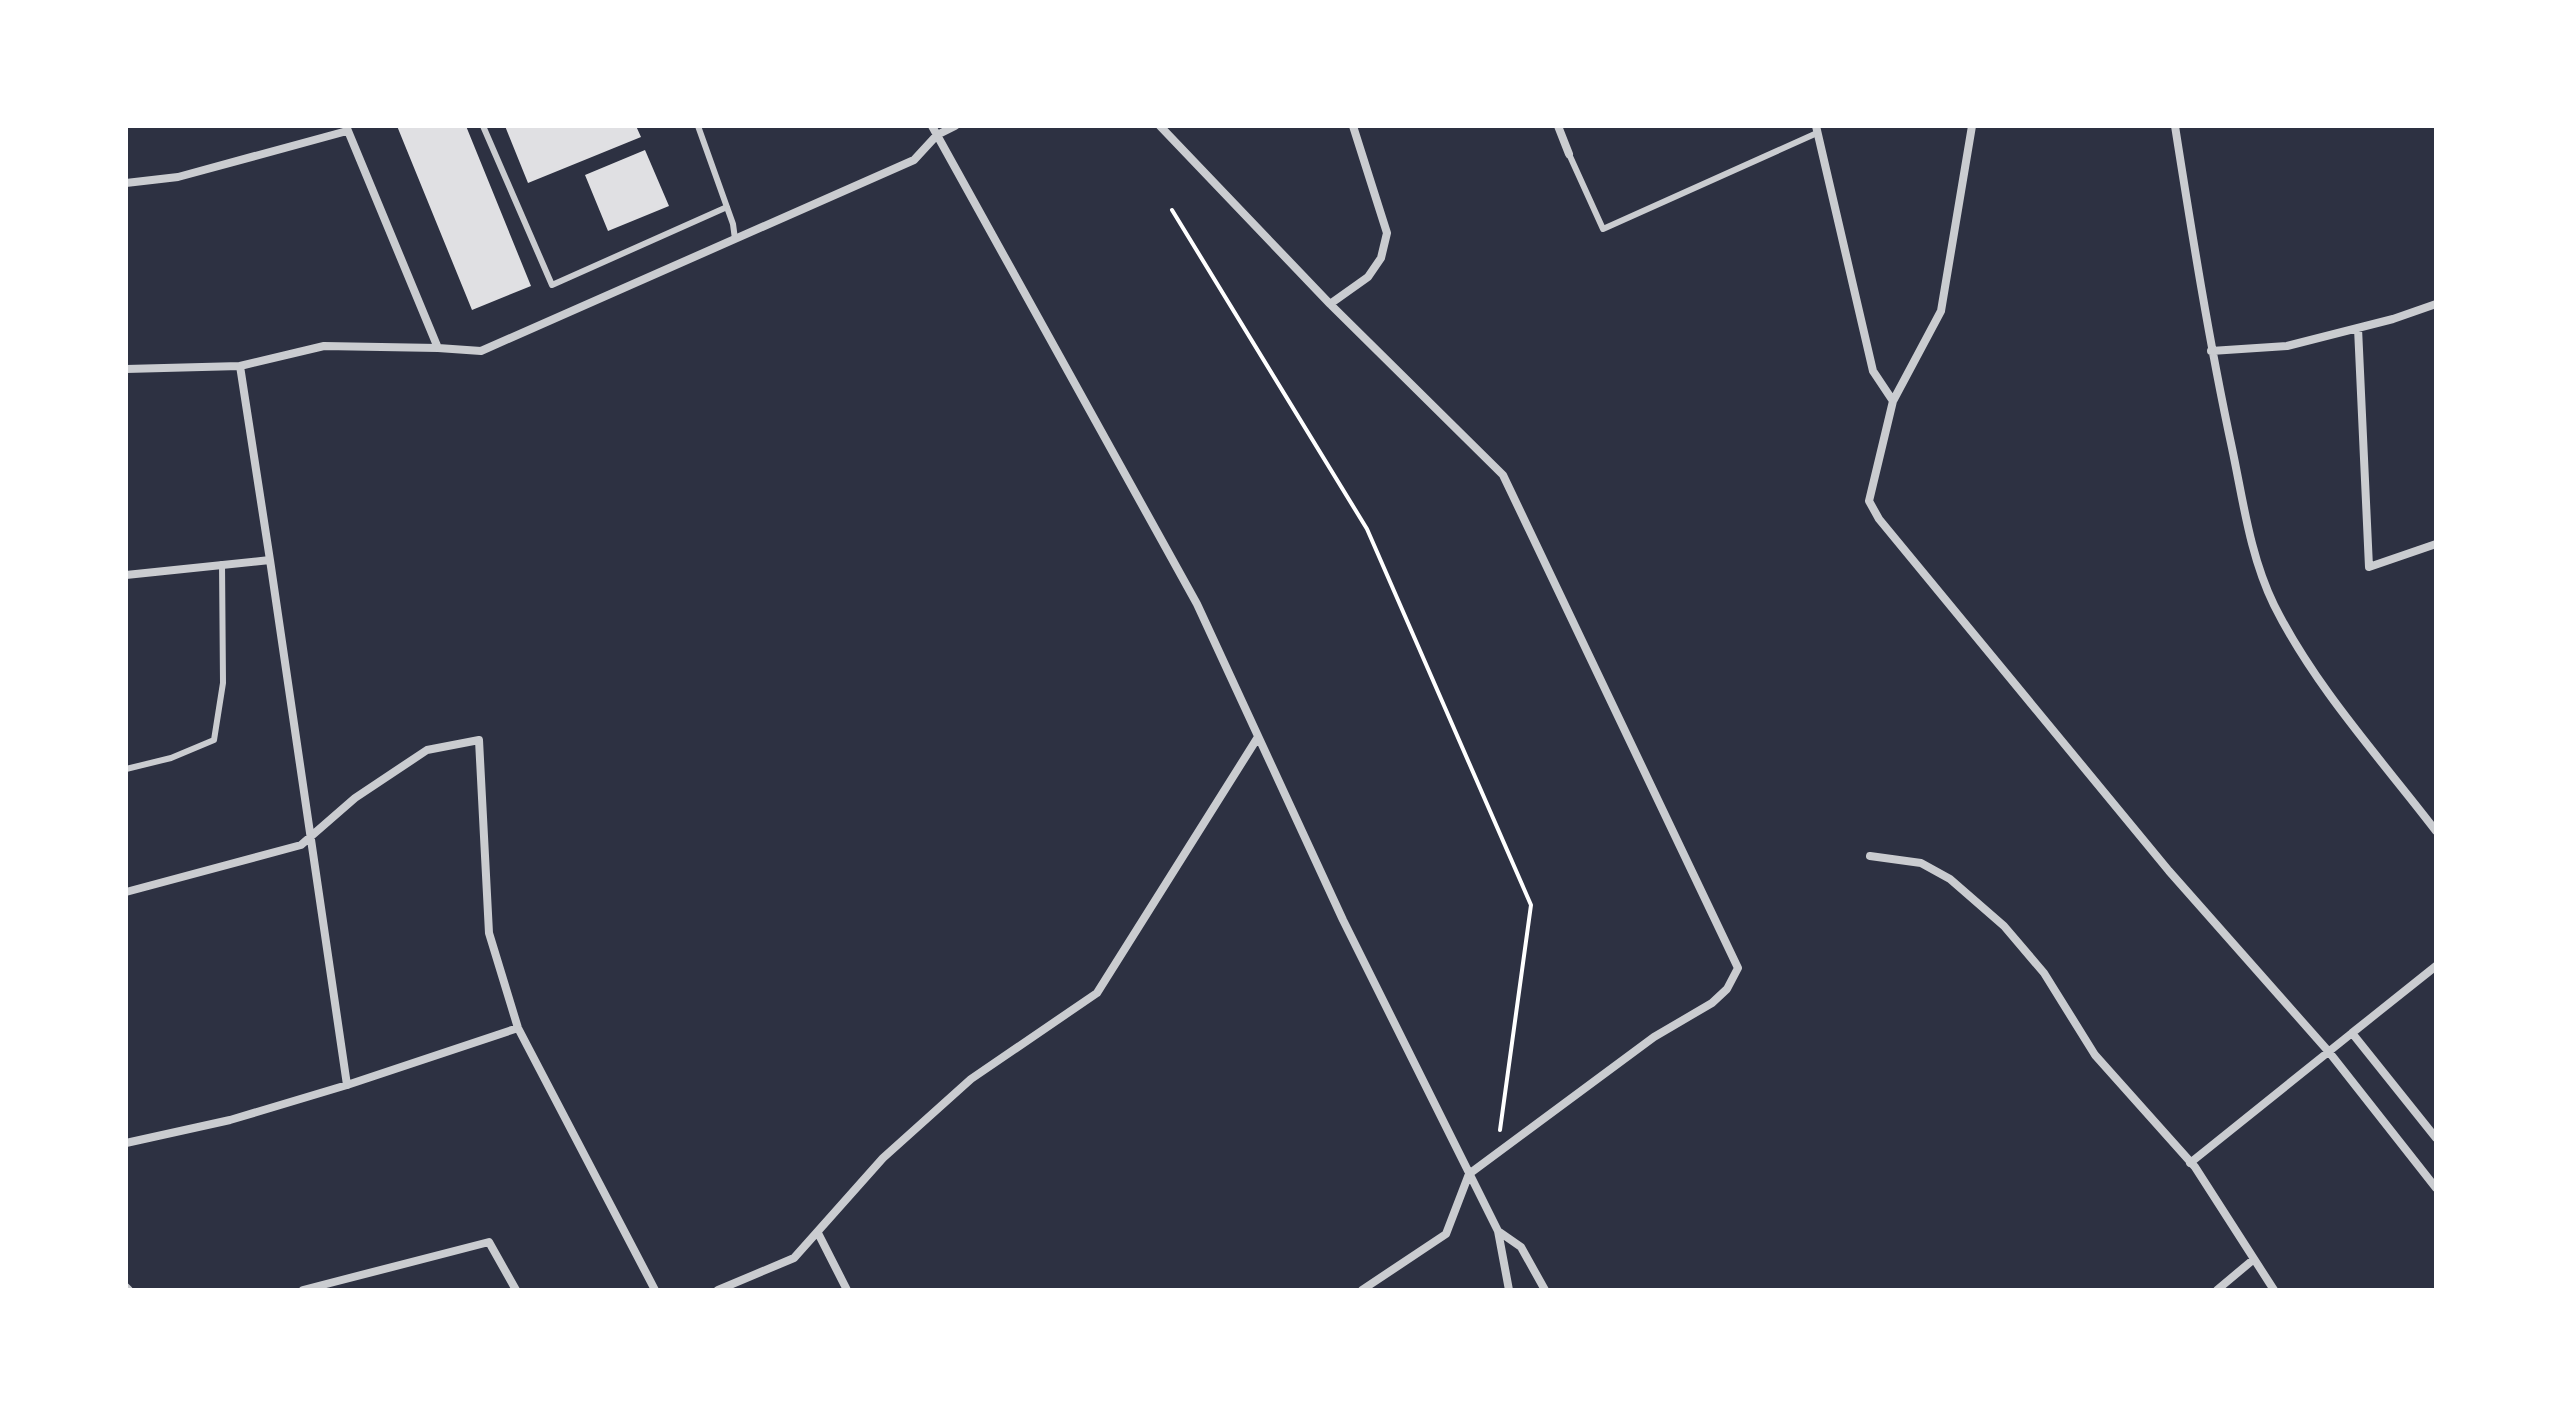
<svg xmlns="http://www.w3.org/2000/svg" width="2562" height="1416" viewBox="0 0 2562 1416" font-family="'Varela Round',sans-serif">
<style>
.building{fill:#e0e0e3}
.lines{fill:none;stroke-linecap:round;stroke-linejoin:round}
.path{stroke:#fff;stroke-width:4}
.service{stroke:#caccd0;stroke-width:6}
.minor{stroke:#caccd0;stroke-width:8}
</style>
<rect width="100%" height="100%" fill="#2d3142"/>
<path class="building" d="M397,126h69l65,160 -59,24z
M505,126h131l5,11 -113,46z
M645,150l24,56 -61,25 -23,-56z"/>
<g class="lines">
<path class="path" d="M1172,210l195,319 164,376 -31,225"/>
<path class="service" d="M483,126l69,159 175,-78
M698,126l35,98 2,15
M1569,154l34,75 214,-96
M126,769l45,-11 43,-18 9,-57 -1,-119"/>
<path class="minor" d="M932,126l265,478 146,316 155,311 11,59
M1160,126l170,178 173,171 235,493 -11,21 -15,14 -58,34 -185,137 -23,60 -84,56
M1558,126l11,28
M1816,126l57,245 20,30
M1972,126l-31,185 -48,90 -24,100 10,18 290,352 160,181 107,136
M2175,126c17,108 34,215 57,322 11,52 18,108 42,157 41,82 106,153 162,226
M126,183l52,-6 169,-46
M1330,304l38,-27 13,-19 6,-25 -34,-107
M2358,328l11,239 67,-23
M438,348l43,3 433,-191 23,-25 18,-9
M2211,351l76,-5 106,-27 43,-15
M240,366l84,-20 114,2 -92,-222
M126,369l114,-3 30,194 -144,15
M270,560l77,525
M1870,856l51,7 29,16 54,47 40,47 51,82 100,112 79,123
M126,892l175,-47 54,-47 72,-48 52,-10 10,193 29,95 137,262
M2352,1033l84,-67
M126,1143l104,-23 117,-35 171,-57
M2190,1163l162,-130 84,105
M1498,1231l23,16 24,43
M818,1233l29,57
M126,1287l3,3
M303,1290l186,-48 27,48
M718,1290l76,-32 89,-100 88,-79 126,-86 161,-256
M2217,1290l37,-31"/>
</g>
<rect width="2562" height="1416" fill="none" stroke="#ffffff" stroke-width="256"/>
</svg>
